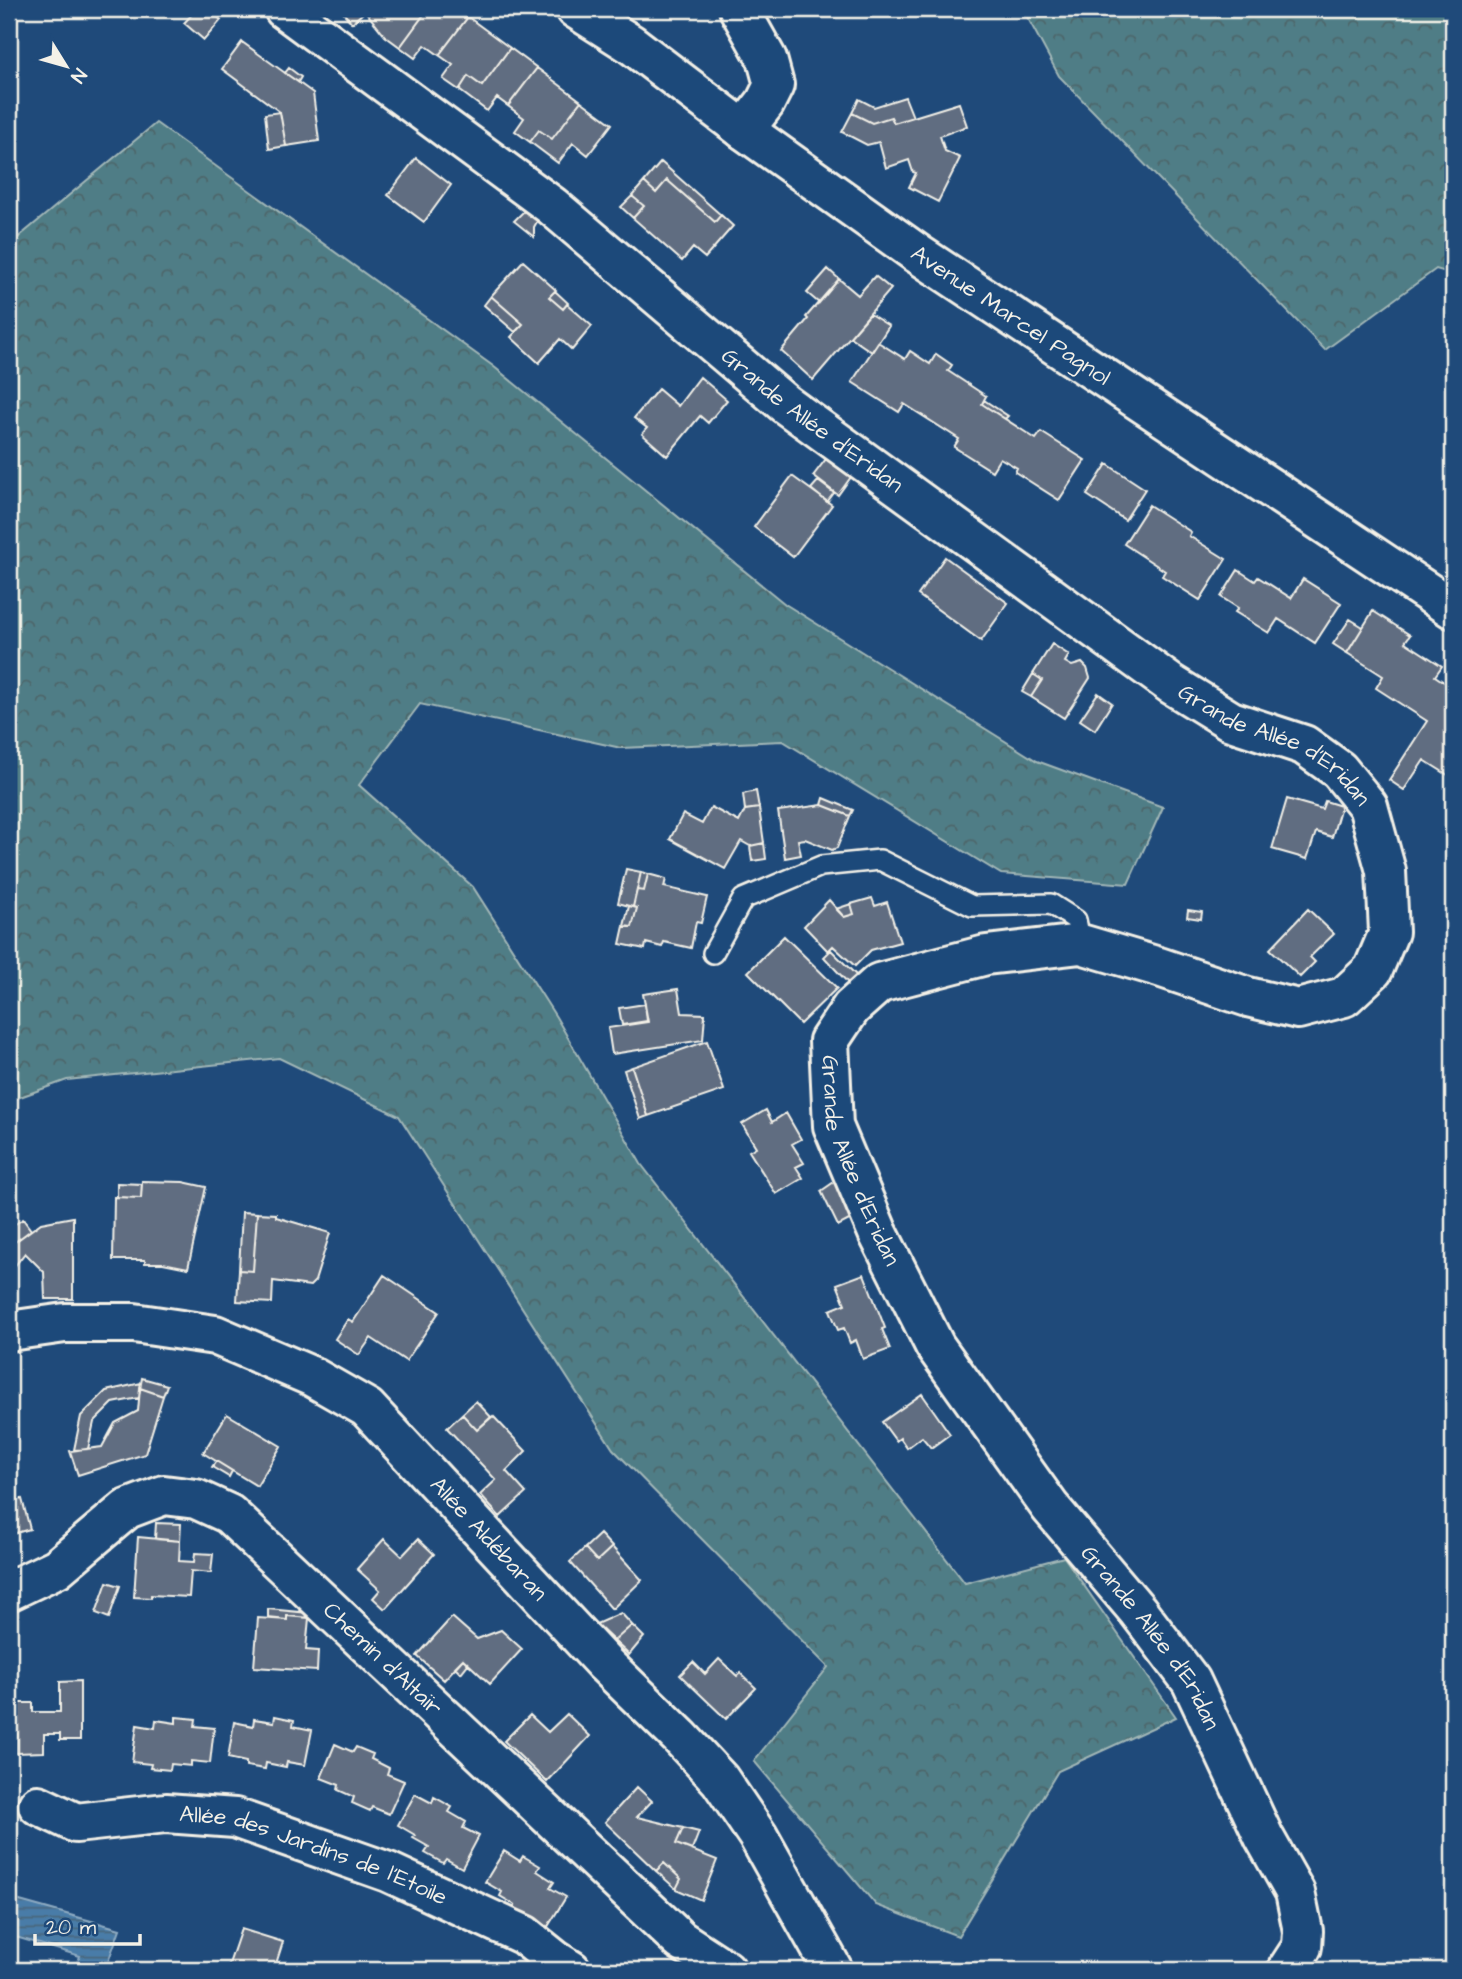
<svg xmlns="http://www.w3.org/2000/svg" width="1462" height="1979" viewBox="0 0 1462 1979" font-family="'Architects Daughter',sans-serif">
<style>
.forest{fill:url(#forest-crowns);stroke:#a2b7b7;stroke-width:2}
.water{fill:url(#water-rules);stroke:#8eabc2;stroke-width:2}
.building{fill:#616d81;stroke:#f4f1e8;stroke-width:2}
.lines{fill:none;stroke-linecap:round;stroke-linejoin:round}
.service-casing{stroke:#f4f1e8;stroke-width:24}
.minor-casing{stroke:#f4f1e8;stroke-width:44}
.service{stroke:#1f4a7a;stroke-width:19}
.minor{stroke:#1f4a7a;stroke-width:38}
.labels{text-anchor:middle;dominant-baseline:central;stroke-width:5;stroke-linejoin:round;paint-order:stroke}
.street-label{font-size:23px;fill:#f4f1e8;stroke:#1f4a7a}
</style>
<defs>
<pattern id="forest-crowns" width="20" height="18" patternUnits="userSpaceOnUse" patternTransform="scale(1.75)"><rect width="20" height="18" fill="#507d86"/><path d="M2 6a3 3 0 1 1 6 0M12 15a3 3 0 1 1 6 0" fill="none" stroke="#4d6569"/></pattern>
<pattern id="water-rules" width="6" height="5" patternUnits="userSpaceOnUse" patternTransform="scale(1.75)"><rect width="6" height="5" fill="#4a7ca8"/><path d="M0 2.5h6" fill="none" stroke="#4a657c"/></pattern>
</defs>
<rect width="100%" height="100%" fill="#1f4a7a"/>
<filter id="ink" filterUnits="userSpaceOnUse"><feTurbulence type="fractalNoise" baseFrequency=".0143" numOctaves="2"/><feDisplacementMap in="SourceGraphic" scale="14" xChannelSelector="R" yChannelSelector="G"/><feConvolveMatrix kernelMatrix="1 2 1 2 8 2 1 2 1" color-interpolation-filters="sRGB"/></filter>
<g filter="url(#ink)">
<path class="forest" d="M1023,9h430v265l-17,-5 -111,81 -266,-274z
M156,123l337,243 292,238 252,157 126,46 -35,77 -127,-10 -218,-133 -162,7 -201,-44 -61,81 114,102 83,130 85,147 324,419 99,-26 112,160 -118,54 -100,165 -82,-31 -122,-144 74,-94 -215,-218 -214,-333 -120,-58 -212,22 -58,21v-856z"/>
<path class="water" d="M9,1898l111,31 -15,41h-30l5,-14 -71,-21z"/>
<path class="building" d="M197,9h12l12,11 -17,20 -20,-17z
M340,9h88l-28,38 -15,-11 -20,-25 -13,12z
M428,9h29l11,8 -29,38 -14,-10 -10,13 -15,-11z
M468,17l42,31 -28,38 -14,-10 -9,14 -16,-11 10,-14 -14,-10z
M242,42l71,51 6,48 -33,5 -6,-34 -58,-43z
M510,48l27,20 -29,38 -11,-8 -10,13 -28,-21 9,-14 14,10z
M289,68l12,9 -3,5 -13,-9z
M537,68l44,33 -29,38 -13,-9 -9,12 -15,-11 9,-13 -16,-12z
M905,97l8,20 -19,6 -3,-6 -19,6 -20,-10 7,-14 15,8z
M581,101l31,23 -24,31 -15,-12 -15,20 -28,-21 9,-12 13,9z
M959,103l8,23 -27,10 5,15 15,7 -22,44 -29,-15 7,-14 -3,-1 -4,-12 -23,8 -7,-26 -12,3 -25,-13 10,-19 20,10 19,-6 3,6z
M280,112l6,34 -17,3 -4,-35z
M416,158l35,27 -27,37 -36,-27z
M661,162l60,53 -6,7 -48,-42 -11,13 -12,-11z
M667,180l48,42 6,-7 12,11 -28,32 -12,-10 -11,13 -49,-43 11,-12 -12,-10 12,-14 12,11z
M632,196l12,10 -11,12 -12,-11z
M525,210l13,10 -4,7v10l-20,-16z
M523,261l33,29 -7,7 14,12 4,-5 25,22 -20,24 -12,-11 -21,24 -28,-26 12,-13 -32,-28z
M828,269l11,10 -20,24 -12,-10z
M875,276l16,13 -78,91 -32,-29 27,-32 -2,-2 33,-38 19,16z
M555,291l13,12 -5,6 -14,-12z
M491,296l32,28 -8,8 -31,-27z
M870,314l19,12 -17,26 -22,-15z
M878,342l27,17 5,-8 20,13 6,-10 16,11 -4,6 38,25 -4,8 54,35 5,-7 44,28 -26,40 -44,-28 2,-4 -17,-10 -8,13 -38,-24 5,-8 -55,-35 -5,8 -47,-30z
M700,377l27,23 -19,23 -8,-7 -33,40 -25,-22 5,-6 -13,-10 24,-29 20,17z
M984,400l24,16 -3,3 -23,-15z
M826,459l25,18 -13,18 -25,-19z
M1107,464l38,25 -20,31 -38,-25z
M792,476l40,29 -39,52 -39,-30z
M818,481l16,12 -7,9 -16,-13z
M1149,505l42,27 -2,4 37,23 -26,41 -38,-24 3,-5 -41,-27z
M945,557l63,46 -27,38 -63,-46z
M1238,570l17,11 3,-4 33,21 12,-19 38,24 -26,40 -37,-24 -9,14 -34,-21 3,-4 -17,-11z
M1373,611l37,24 -5,7 37,24 -7,10 18,12v78l-5,9 -24,-15 -20,30 -15,-10 38,-59 -51,-33 7,-12 -36,-23z
M1350,619l13,8 -16,26 -14,-9z
M1052,644l17,11 -4,7 7,4 10,-3 5,5 3,10 -26,40 -33,-21 11,-17 -9,-6z
M1033,674l9,6 -11,17 -9,-5z
M1098,693l14,10 -17,27 -15,-10z
M756,791l3,17 -14,2 -2,-16z
M824,798l29,12 -3,6 -28,-11z
M1287,799l35,10 3,-8 16,5 -9,31 -16,-5 -9,27 -35,-10z
M822,805l28,11 -13,32 -5,2 -27,-11 -7,1 3,15 -16,3 -7,-47z
M711,807l28,15 6,-12 14,-2 5,35 -14,3 -9,-5 -16,28 -55,-30 13,-25 19,10z
M764,843l2,16 -14,2 -2,-15z
M626,869l15,3 -8,35 -15,-4z
M641,872l7,2 -4,17 -7,-1z
M648,874l18,5 -2,8 43,10 -6,26 -5,-1 -5,26 -27,-6 -2,5 -16,-4 -1,6 -25,-5 4,-18 8,1 5,-19 -4,-1 4,-17 7,1z
M872,898l3,8 12,-4 13,40 -29,8 -16,16 -22,-20 -5,5 -24,-25 25,-26 15,17 10,-3 -3,-10z
M851,904l3,10 -10,3 -8,-8z
M629,906l8,2 -5,19 -8,-1z
M1308,909l26,25 -24,23 5,5 -15,15 -30,-28z
M1188,910l14,2 -1,7 -14,-2z
M784,936l53,52 -37,36 -52,-52z
M831,950l26,26 -8,8 -25,-27z
M678,989l4,24 23,1 -2,26 -91,14 -4,-26 40,-6 -5,-28z
M645,1004l2,17 -25,4 -3,-17z
M707,1041l17,49 -76,26 -16,-49z
M632,1067l16,49 -8,3 -16,-49z
M766,1110l6,12 14,-9 15,26 -9,5 12,19 -8,4 7,11 -27,16 -27,-43 7,-4 -14,-23z
M837,1180l18,37 -17,9 -17,-35z
M142,1181l41,1 23,5 -18,81 -25,-5h-18v-3h-32l1,-63 27,1z
M117,1183l25,1 -1,14 -24,-1z
M242,1212l15,1 -4,58 -14,-1z
M257,1213l19,1v3l54,16 -15,48 -5,5 -37,-5 -1,22 -35,-2 2,-31 14,1z
M73,1217v82h-28l-1,-27 -19,-19 -11,14 -5,-1v-26l6,2 26,-19z
M23,1219l8,11 -16,12 -6,-6v-8z
M864,1274l21,54 -3,1 8,20 -27,10 -7,-19 -6,3 -6,-15 -6,2 -8,-20 15,-6 -8,-20z
M384,1275l55,37 -33,49 -35,-23 -12,17 -24,-16 13,-20 5,3z
M142,1378l25,7 -4,11 -23,-8z
M141,1383l-2,15 -26,5 -19,19 -6,27 -14,1 7,-34 25,-25z
M140,1388l23,8 -18,58 -67,21 -8,-24 32,-4 13,-24 23,-12z
M922,1394l28,40 -19,14 -9,-11 -15,11 -7,-10 -4,3 -14,-19z
M476,1401l15,16 -14,13 -15,-16z
M227,1414l54,32 -24,40 -54,-33z
M462,1414l15,16 16,-14 33,35 -20,20 20,22 -26,24 -20,-22 16,-15 -49,-52z
M216,1461l16,10 -3,6 -17,-10z
M22,1499l8,30 -21,6v-33z
M156,1523l25,1 -1,17 -25,-2z
M600,1534l12,13 -15,14 -12,-13z
M138,1537l42,4 -1,20 15,1 1,-9 18,1 -2,19 -20,-2 -2,26 -38,-2v3l-17,-1z
M384,1539l18,17 16,-17 16,15 -49,55 -12,-11 7,-8 -23,-21z
M612,1547l30,33 -30,29 -42,-47 15,-14 12,13z
M107,1582l13,4 -11,32 -13,-5z
M268,1609l41,4v5l-22,-2v4l-19,-2z
M621,1613l11,12 -18,16 -18,-17z
M287,1616l22,2 -3,32 12,1 -1,20 -63,-4 4,-49 29,2z
M452,1617l25,22 24,-9 21,19 -32,35 -27,-25 -19,21 -27,-24z
M632,1625l12,12 -15,18 -15,-14z
M463,1659l5,5 -7,9 -6,-6z
M719,1659l18,17 3,-3 16,15 -30,31 -46,-44 13,-13 12,12z
M80,1681v59h-20v-6h-16v18l-28,1 1,-19h-5v-31h21v9h27v-30z
M567,1714l23,22 -43,46 -43,-41 26,-26 18,17z
M275,1716l19,4 -1,6 19,4 -7,35 -18,-3 -1,5 -20,-4 -1,6 -19,-3v-4l-18,-4 6,-36 19,4 1,-7 20,3z
M176,1717l20,2 -1,7 19,2 -4,35 -19,-2v5l-20,-2 -1,6 -20,-2 1,-4 -19,-2 5,-37 18,3 1,-8 20,3z
M335,1744l18,8 3,-5 17,7 -2,5 18,9 -2,6 17,7 -15,33 -17,-7 -2,4 -18,-8 2,-6 -16,-7 1,-5 -18,-7z
M637,1787l15,14 -15,16 46,11 -7,16 41,16 -16,40 -25,-11 5,-10 -17,-16 -8,8 -51,-49z
M415,1794l17,9 2,-6 18,10 -3,5 17,10 -3,6 16,8 -17,32 -16,-9 -3,4 -18,-10 4,-6 -16,-9 2,-3 -17,-10z
M683,1828l16,4 -7,18 -16,-6z
M504,1851l16,10 3,-5 17,10 -3,5 17,11 -4,6 16,9 -19,31 -16,-10 -20,-7 4,-6 -15,-9 2,-4 -17,-10z
M664,1863l17,16 -5,10 -20,-18z
M241,1929l42,13 -9,28h-47z"/>
<g class="lines">
<g class="service-casing">
<path id="service" d="M713,953l30,-54 78,-33 59,-6 92,46 79,-2 25,16 5,24"/>
</g>
<g class="minor-casing">
<g id="minor">
<path id="s1" d="M284,9l268,197 233,198 386,280 60,37 73,24 35,25 29,36 18,65 3,61 -16,38 -29,27 -46,12 -50,-12 -89,-30 -78,-23 -95,11 -107,28 -28,25 -22,33 4,85 45,107 57,113 115,161 88,104 53,70 73,156 31,55 8,39 -1,16 -15,23"/>
<path id="s2" d="M576,9l55,35 113,86 174,124 535,355"/>
<path d="M739,9l28,50 7,26 -9,18 -21,27"/>
<path id="s3" d="M9,1331l56,-8h69l81,12 96,41 56,32 238,256 75,73 40,43 38,56 75,134"/>
<path id="s4" d="M9,1591l48,-23 70,-59 37,-14 32,4 33,15 451,426 46,30"/>
<path id="s5" d="M38,1805l38,18 90,-10 69,5 153,54 136,63 31,25 16,10"/>
</g>
</g>
<use href="#service" class="service"/>
<use href="#minor" class="minor"/>
</g>
</g>
<g class="labels">
<g class="street-label">
<text stroke="none"><textPath href="#s2" startOffset="532">Avenue Marcel Pagnol</textPath></text>
<text stroke="none"><textPath href="#s1" startOffset="670">Grande Allée d'Eridan</textPath></text>
<text stroke="none"><textPath href="#s1" startOffset="1237">Grande Allée d'Eridan</textPath></text>
<text stroke="none"><textPath href="#s1" startOffset="2244">Grande Allée d'Eridan</textPath></text>
<text stroke="none"><textPath href="#s3" startOffset="555">Allée Aldébaran</textPath></text>
<text stroke="none"><textPath href="#s1" startOffset="2810">Grande Allée d'Eridan</textPath></text>
<text stroke="none"><textPath href="#s4" startOffset="464">Chemin d'Altaïr</textPath></text>
<text stroke="none"><textPath href="#s5" startOffset="287">Allée des Jardins de l'Etoile</textPath></text>
</g>
</g>
<rect width="1462" height="1979" fill="none" stroke="#1f4a7a" stroke-width="35"/>
<rect x="18" y="18" width="1427" height="1944" fill="none" stroke="#f4f1e8" stroke-width="2.5" filter="url(#ink)"/>
<g transform="translate(66 66) rotate(127)" stroke="#1f4a7a" stroke-width="5" paint-order="stroke">
<path d="M0-5L12 26L0 18L-12 26Z" fill="#f4f1e8"/>
<text y="-10" font-size="19" font-weight="bold" text-anchor="middle" fill="#f4f1e8">N</text>
</g>
<path d="M35 1934v10h105v-10" fill="none" stroke="#f4f1e8" stroke-width="3.5"/>
<text x="46" y="1934" font-size="21" fill="#f4f1e8" stroke="#1f4a7a" stroke-width="5" paint-order="stroke">20 m</text>
</svg>
